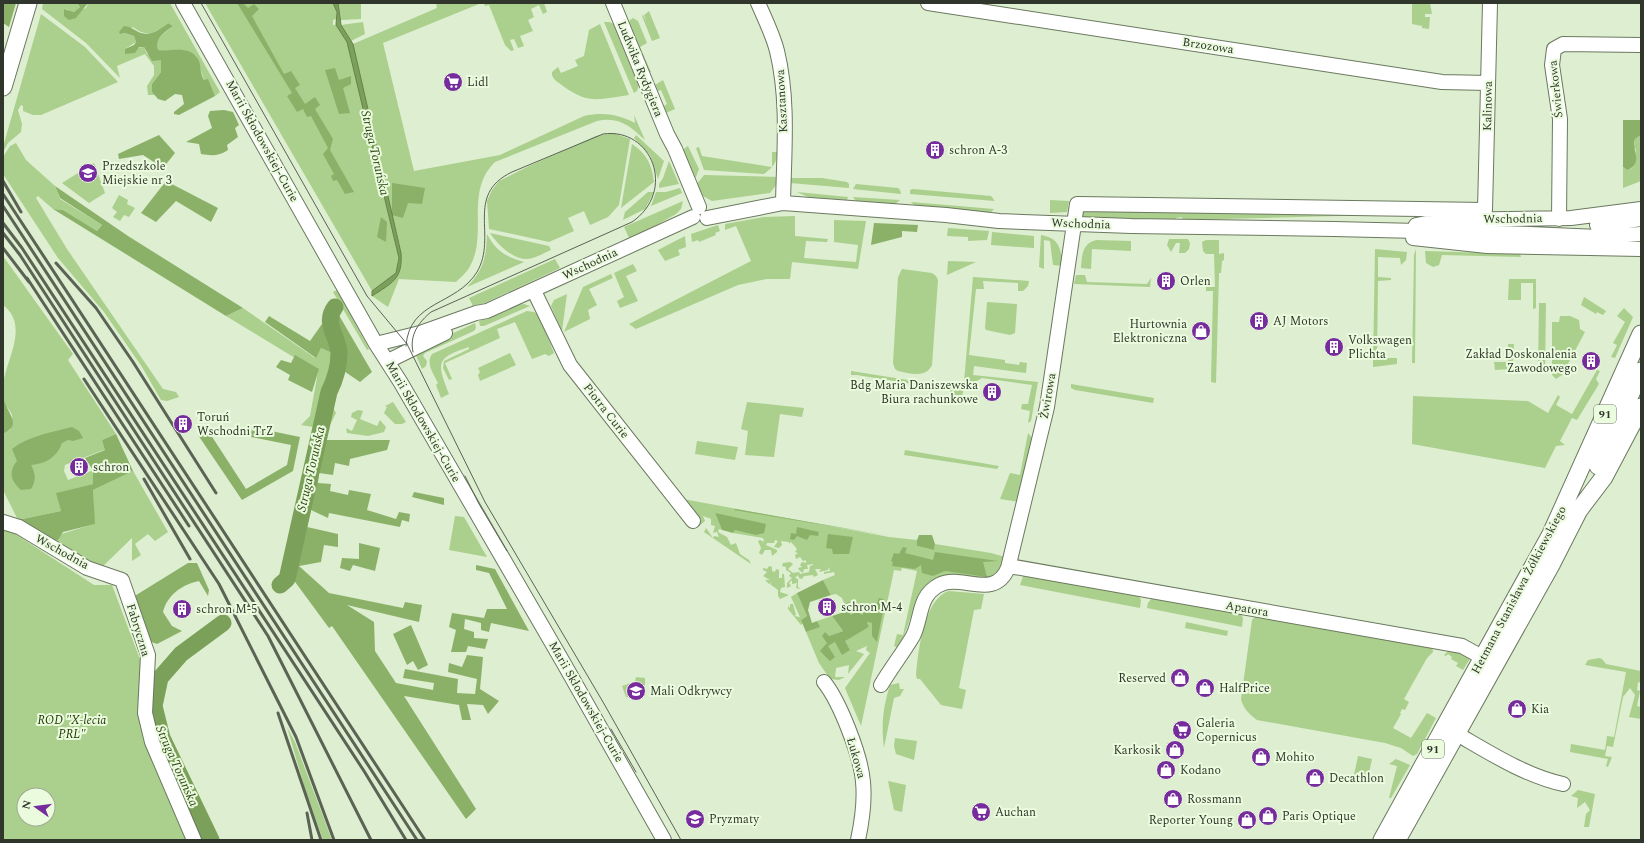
<svg xmlns="http://www.w3.org/2000/svg" width="1644" height="843" viewBox="0 0 1644 843" font-family="Spectral,serif">
<style>
.green{fill:#abcf8c;fill-rule:evenodd}
.forest{fill:#8bb169}
.water{fill:#7ba059;stroke:#64804b}
.lines{fill:none;stroke-linecap:round;stroke-linejoin:round}
.river{stroke:#7ba059;stroke-width:17}
.minor-casing{stroke:#6b795f;stroke-width:16}
.major-casing{stroke:#6b795f;stroke-width:19}
.minor{stroke:#fff;stroke-width:14}
.major{stroke:#fff;stroke-width:17}
.tram{stroke:#5a6354;stroke-width:1}
.rail{stroke:#5a6354;stroke-width:3}
.labels{text-anchor:middle;dominant-baseline:central;stroke-width:4;stroke-linejoin:round;paint-order:stroke}
.shield{fill:#ebfbde;stroke:#687161;stroke-width:1}
.shield-label{font-size:11px;font-weight:bold;fill:#30362b}
.street-label{font-size:12px;fill:#30362b;stroke:#ebfbde}
.poi-label{font-size:12px;fill:#30362b;stroke:#ebfbde;text-anchor:start}
.park-label{font-size:12px;font-style:italic;fill:#213903;stroke:#ebfbde}
.water-label{font-size:13px;font-style:italic;fill:#2f4714;stroke:#ebfbde}
</style>
<rect width="100%" height="100%" fill="#ddeed1"/>
<path class="green" d="M43,3h34l3,4 -6,5 -9,-3 -1,7 22,-8 2,-5h82l50,89 -5,4 -7,-16h-4l-8,-24c-17,-10 -21,-4 -38,-6 -3,-13 6,-16 15,-24l-5,-3c-12,10 -22,15 -35,4l-13,7 5,-1 9,3 2,6 -11,7 19,-2 3,7 14,6v12l-9,12v8l3,3h-7l-1,-9 7,-11v-9l-9,-12 -28,12 3,12 -34,-35 -44,-34z
M205,3h128l3,6 1,10 -4,1v5h3l11,17 52,216 -3,15 -24,18z
M338,3h23v16l-21,1z
M436,3l43,1 -96,39 31,128 86,-16 84,-39c20,-4 33,-2 51,7l-1,-8 11,25c-15,-14 -26,-24 -48,-19l-102,41c-31,30 -6,73 -26,106 -3,5 -9,10 -13,14l-57,-3 -11,28 -16,-11c20,-12 31,-18 29,-43l-48,-209 84,-36z
M484,3h60l3,9 -4,2 -4,-9 -8,4 3,8 -6,3 5,11 -13,5 4,10 -6,2 -4,-9 -4,1 4,10 -3,1 -6,-6 -16,-40 -4,1z
M1412,3h18l2,11h-7v3h5l-1,12 -7,-1v-2l-10,-2z
M649,11l11,27 -8,3 -10,-25 1,-1 3,6 -2,-6z
M41,14l44,33 33,35 -77,33h-8l-10,-4v-5l-2,-1 -3,5 4,14 -1,8 -13,11 -5,9v-5z
M633,18l5,3 9,22 -7,4 11,25h-2l-20,-51z
M363,22l2,12 -14,7 -10,-16z
M604,22h5l5,2 25,61 -2,6 -3,2z
M600,24l29,71c-30,4 -40,10 -66,-9 -5,-4 -12,-7 -11,-14l6,-5 3,6 17,-7 -3,-6 9,-4 5,-26z
M663,80l12,29 -9,4 -2,-7 3,-2 -6,-14 -3,1 -3,-6z
M613,133l17,6 -11,66 -11,12 -18,8 -6,-14 -16,7 6,13 -25,11 -60,-13 -2,-28 5,-11 7,-9 30,-15 67,-30z
M636,135l28,26 -6,18 -8,-24 -16,-17z
M1641,135v46l-18,7v-21l6,3 3,-2 4,-18 -2,-3 1,-8z
M16,143l10,17 29,26 5,13 42,26 -5,6 -34,-21 -10,-1 -15,-13 -2,2 31,51 96,140 13,3 3,5 -12,4 -6,-1 -19,-33 -38,-55 -46,-54 -55,-84v-17l7,-11z
M632,144c15,10 20,21 22,38l-33,26z
M688,146l11,23 -3,8 -2,1 -12,-26 3,-4z
M699,147l3,9 70,11v-15h5c0,11 -4,15 -13,22l-60,-4 -8,-22z
M669,161l10,23 -20,4v-4l4,-6z
M94,163l11,30 -16,10 -27,-20z
M704,175l74,2 -2,8 -6,8 -58,8 -11,-6 -5,-10z
M790,178h32l25,4 2,2v4l-59,-5z
M856,184l42,4 2,2 1,4 -48,-5z
M680,188l2,5 -31,13 5,-14h10z
M913,189l78,7 4,5 -85,-7v-4z
M648,192h6l-9,17 -22,11 2,-8z
M797,192l51,5 -1,3 -39,-3z
M119,195l9,5 -1,4 8,4 -6,9 -5,-2 -4,6 -7,-4 4,-5 -5,-4z
M853,197l47,3 -5,4 -39,-3z
M1050,200l19,1 -2,11 -17,1z
M683,201l-2,8 -5,5 -46,26 -6,-13z
M911,202l83,7 -4,4 -75,-7z
M1082,210l370,3 -269,7 -1,-3 -6,1v1h-90l-4,-3z
M795,216v20l33,3 -1,3 -21,-1 -2,17 52,4 2,-17 -24,-3v-22l32,1 -8,48 -66,-7 -2,17h-23l-29,6 -102,44 -7,-5 122,-63 -15,-35 -11,4v-6l39,-7z
M718,225l2,6 -5,2 1,2 -17,7 -1,-2 -6,2 -1,-8z
M948,228l41,3 -2,9 -19,1v-4l-21,-1z
M992,232l42,4v12l-43,-3z
M490,233l59,13 2,4c-7,3 -17,9 -24,9 -15,0 -29,-14 -37,-26z
M487,234c9,17 19,23 37,28l-57,25c17,-18 19,-29 20,-53z
M1041,235c12,2 18,7 20,19h4l-1,12 -11,-1 -3,-24 -6,-1v29l-5,-2z
M685,236l1,11 -8,3 2,5 -15,6 -7,-11z
M1169,239h19l2,4 -1,6 -4,4h-6l1,-10h-4l-5,9 -4,-7z
M1096,240l35,1v10l-39,-2 -1,20 -10,-1c1,-13 1,-24 15,-28z
M1206,240h13v14l5,-1v7l-2,1 -1,12h-2l-3,110 -5,-1 2,-91h-7v-4h9l-1,-33h-8l-3,-3 -1,-9z
M1375,249l32,3 -1,8 -5,5 -1,-7 -22,-1v20l13,1v2l-13,1 -1,77h20v6l-24,3z
M1416,249l-1,114h-3l2,-108z
M1425,251l95,3 1,3 -79,-2 -3,10 -6,2 -7,-4z
M3,256l70,98 -5,6 48,74 -14,6 4,9 -41,16 -1,6 4,9 26,-10 -1,14 -36,9 4,18 -43,9 -15,-30v-56l7,-4c1,-4 3,-11 2,-15 -1,-4 -5,-7 -7,-11 -1,-3 -1,-8 -2,-11 -3,-26 30,-65 0,-88z
M555,259l5,9 -86,40 -5,-10z
M948,261l28,1 -29,13z
M633,264l4,7 -11,5 12,25 -18,7 -3,-7 7,-4 -10,-24z
M902,269l30,4 4,3 2,4 -6,85c-6,13 -21,9 -34,6l-3,-2 -2,-6 5,-86z
M611,274l2,4 -24,11 8,16 -9,5 2,9 -26,13 19,-45z
M1076,275h9l2,7 60,2 4,-6 -1,9 -76,-3z
M973,277l56,4 -1,5 -5,5h-5v-8l-35,-2 1,8h-8l-7,66 36,5v3l14,2 1,-3 7,1 -1,10 -52,-7 -1,9 65,7 -7,39 -3,2 2,-12 -9,-2 1,-5h6l4,-19 -50,-7 -18,10 -2,8 -12,-2v-4l-93,-15h-6v-4l101,16 12,-5z
M1509,279h27v29l-3,1v-26h-12v17h-13z
M337,290l32,59 -2,1 -34,-58z
M567,294l-5,37 -11,-25 3,-6z
M1584,297l22,14 -3,4 -6,-3 -1,2 -15,-9z
M987,302l30,2 -2,29 -5,2 -24,-5 -1,-2z
M1539,303h7l-1,67h-7z
M524,304l6,2 -46,20h-4l-1,-5 37,-16z
M243,308l72,50 6,-10 13,6 -2,9 12,8c-8,16 -18,26 -8,42l-5,10 -6,6 -24,-4 9,-9 8,-44 -92,-56z
M1624,308l9,9 -18,41 -4,-1 6,-12 -4,-2 12,-21 -8,-6z
M527,311l7,1 5,3 15,38 -5,3 -4,-2 -13,5 -17,-37 -18,7 3,9 -55,25 7,16 -3,1 -6,-12 1,-7 25,-12v-2c-34,11 -32,16 -20,47l-8,4 -5,-13 2,-2c-3,-7 -13,-19 -6,-29z
M1560,316h10l9,4 1,9 5,3 -23,43 -6,4 -4,-4v-53h7z
M475,323l1,5 -2,3 -49,22 -2,3 4,5 -1,5 -4,3 -7,-16 2,-3z
M1508,344h6l-1,17 -3,1v7l-15,1 -1,-8h14z
M510,353l6,12 -36,16 -2,-6 2,-3 -2,-4z
M1597,370l3,1 -4,8 3,5 -22,36 -5,-2 -12,23 5,4 -9,1 -11,22 -133,-24 1,-48 115,5 20,12 10,-18 2,2 -4,8 16,9z
M1071,384l83,14 -1,5 -78,-13 -4,-2z
M393,402l13,20 -4,2h-7l-11,-11 3,-6 -2,-1z
M747,402l57,6 -2,9 -22,-3 -6,43 -29,-2 3,-24 -7,-2z
M358,410l5,1 -3,8 17,7 3,-6 6,7 -2,5 -16,4 -21,-3 -1,-5 6,3 5,-11 -6,-3 1,-4z
M1028,433l6,7 -14,62 -20,-3 10,-26 10,2z
M697,441l41,6 -3,13 -40,-6z
M905,450l94,16 -2,3 -93,-14z
M133,471l35,61 -13,9 -7,-7 -13,10 6,11 -9,6v-23l-32,31 -58,-29 52,-16 -1,-34z
M683,499l206,38 28,3v6l17,4 1,-6 56,9 14,4c-13,41 -40,8 -67,21 -28,13 -24,47 -41,69l-3,-1 3,-12 6,1 14,-64 -15,-3 -1,3 -7,-1 -33,156 -16,-38 25,-35 -4,-3 1,-4 -11,5 8,3 -16,20 1,-9 -13,3 -1,9h10l-6,3 -9,-1 -11,-16 -13,-31 13,-5 -2,-6 15,-5 11,15 -14,5 -2,10 8,-4 15,8 -6,-9 25,-14 -2,-5 5,1v13l4,-30 -13,9h-3l-1,-3 -9,3 -1,-13 -5,1 -2,-5 -6,-4 -5,1 -8,-15 12,-5 -1,-3 -10,2v-2l6,-1 -1,-4 -1,3 -9,2 2,-3h-6l3,6 -4,2 -1,-2 -9,1 -2,3 -3,-1 -1,-3 -3,3 3,1v8l3,2 -5,-1 1,-5 -5,1v-4l-3,3 2,3 -4,2v-5l5,-5 -3,-2 2,-3 -5,-3v-3l-4,-1 1,-3 7,-1 3,2 -5,5 5,4 6,-1 1,2 9,-2 1,-6 3,-1v-1l-6,1 1,4h-4l-1,4 -4,-3 -1,-2 4,-1 -2,-2 2,-3 4,1v-3l-3,1 -3,-4 -4,2 -1,-4 3,-2 -3,-1 2,-3 -6,-7 -2,2v-2l-8,-1 1,4 -3,3 -5,-1 4,-6 -3,-1 -1,3h-7l-1,2 11,5v2l-5,4 -1,-6h-6l-3,5 -3,-2 2,-5 -3,-7 2,-1 4,2 -1,-4 -30,-5 2,-3 -20,-17 7,17 -3,-1 -1,3 9,5 4,8 5,-2 4,11 9,6 2,4 -47,-32 2,-4 7,10 1,-2 5,1 -2,-5 -4,1 2,-7 -4,-1v-6l-8,-3 2,5 -6,5 -4,-6h6z
M455,516l9,1 23,40 -38,-7z
M3,530h6l85,55h18l29,77v59l2,18 45,101h-185zM24,795h24v24h-24z
M769,566l3,1v4l3,1 1,-3 3,1v8h3v-4h2l1,13 -4,1 -1,4 9,3 -9,4 -2,-3v-6l-8,-6 2,-3 -3,3 -4,-4h5l-7,-4 4,-4 -4,-2v-2l4,1z
M1024,574l115,22 2,4 -1,8 -120,-23z
M949,591l35,3 -3,15 -7,1 -15,78 7,2 -4,19 -21,-4 -21,-26h-3l-1,-4c2,-23 8,-77 33,-84z
M797,593l10,23 -6,4 2,3 -2,2 -13,-16v-3l2,2v-4h3l3,11 -2,1 6,1 -9,-20z
M1152,598l89,16 2,4 -1,9 -95,-19 1,-5z
M1256,616l176,30 1,6 -6,6 -23,41 5,3 -4,8 -3,-1 -2,4 1,1 -8,14 18,10 16,-25 9,5 -19,36 -4,2 -12,-8 -16,-5 -128,-23c-8,-6 -14,-12 -16,-21l11,-79z
M1186,622l42,9 -1,5 -42,-8z
M1450,649l11,2 10,6 -8,13 -7,-4 2,-3 -7,-4 1,-2 -4,-3 -2,2 -2,-1z
M1599,658l3,1 4,5 35,7v12l-3,-1 -1,8 3,1 -3,15 4,1v12l-12,-2 6,-22 -5,-7 -7,9 -10,50 -6,-1 -2,10 7,1 -4,10 -2,-1 2,-7 -38,-7 1,-8 34,6 2,-14 7,1 12,-65 -41,-7 3,-5z
M636,677l9,1v7l-9,5 -2,8 -8,-1 -4,-11 13,-4z
M899,683l1,6h4l-4,7 -6,2 -10,50c-3,-23 -1,-41 6,-63z
M287,727l8,15 37,98h-9l-18,-51z
M895,738l22,3 -3,19 -18,-6 -2,-8z
M1358,756l14,3 -4,19 -14,-3z
M1396,759l14,6 -19,33h-2l8,-32 -8,-2z
M888,781l18,4 -4,27 -8,-2z
M1578,790l17,4 -6,33h-5l2,-13 4,-4 -5,-8 -8,6 1,-10 -7,-2z"/>
<path class="forest" d="M3,3h13l-7,24 -6,-4z
M77,3h11l-12,15 -7,2 -5,-4v-7l10,3 6,-5z
M237,3h6l5,5 6,-4 5,5 -7,7 32,58 7,-3 9,14 -5,3 10,16 10,-7 5,8 -5,4 18,30 -3,11 24,42 -9,2 -8,-14 -4,1 -2,-5 3,-2 -11,-20 5,-6 -17,-32 -4,1 -4,-8 -6,3 -10,-16 5,-3z
M168,23l5,3c-9,7 -18,11 -15,24 13,2 33,-6 41,11 2,6 1,13 5,19l4,-1 7,17 -36,19 -5,-1v-2l10,-8 -2,-9 -7,-1 -10,7 -7,-2 -6,-7v-8l9,-12v-12l-9,1 -8,-14h-5l-4,6 -10,1v-5l9,-4 2,-3 -2,-6 -9,-3 -5,1 -1,-2 5,-6c9,1 11,5 17,7 10,3 20,-4 27,-10z
M335,68l4,12 12,-4v8l-8,4 7,25 -11,1 -14,-44z
M224,110l9,2 6,13 -4,3 3,9 -11,8 1,5c-9,6 -16,6 -27,4l-2,-10 -13,-2 26,-14 -4,-12 2,-5z
M1623,120h18v15l-6,4c-4,12 9,22 -7,31l-5,-3z
M159,135l16,18 -12,15 -20,-13 -24,4 -1,-5z
M166,181l52,27 -7,14 -35,-21 -20,21 -15,-9z
M392,183l33,5 -3,16 -14,-1 -5,15 -11,-3z
M55,186l73,50 115,72 -17,8 -173,-107 10,1 34,21 5,-6 -42,-27z
M381,217l6,5 -1,20 -9,-5z
M874,223l44,2 -1,7 -15,-1v6l-31,8z
M333,305l39,67 -12,10 -28,-19 2,-9 -13,-6 -5,10 -51,-36 4,-6 41,25 12,-17 6,4z
M295,355l24,14 -7,23 -24,-12 2,-5 -14,-8 5,-7 10,3z
M3,394c1,3 1,6 2,9 5,13 16,22 -2,31z
M72,427l7,4 4,7 -10,3 -5,-1 -6,3c-5,14 -16,21 -31,22 5,9 5,16 0,24l-10,1c-10,-9 -13,-18 -4,-29l-5,-12c16,-13 41,-17 60,-22z
M252,427l48,10 -7,34 -51,29 -44,-65 9,-6 39,60 41,-24 4,-20 -40,-8z
M116,434l17,37 -40,19 2,34 -32,8 -5,8h-16l-24,-20 43,-9 -5,-18 37,-9v-14l-8,-12 20,-8 -3,-10z
M321,440h69l-3,10 -37,9 -1,7 -14,-3 -2,12 -14,-2 -1,10 13,1 -1,7 18,4 1,-5 22,4 -4,16 29,9 3,-7 11,2 -1,8 -7,-2 -2,7 -71,-14 -1,5 -17,-8 -4,17 31,7v13l-14,-2 -3,17 -22,4 30,27 74,15 2,-6 17,3 -3,17 -72,-17 27,17 1,29 21,32 37,7 1,-7 -31,-5 2,-9 53,10 -1,14 18,1 2,-15 -29,-7 1,-9 13,4 5,-12 16,2 -3,32 19,12 -11,13 -5,-9 -16,-1 4,16h-9l-3,-15 -55,-9 72,113 -10,10 -134,-193 -3,2 -39,-53z
M414,492l30,6v7l-32,-8z
M735,509l155,27 -156,-26z
M715,513l51,11 -2,9 -8,2 -21,-5 -2,3 -11,-3z
M797,527l22,5 -1,4 -8,-1 -3,5 -10,-4 -3,4 -4,-1 1,-6 5,1z
M828,534l25,3 -4,17h-16l-1,-5 -6,-1z
M919,535h13l3,9 -1,6 -17,-4v-6z
M359,543l21,5 -5,23 -22,-6 -3,6 -10,-3 2,-10 17,1z
M903,547l4,1 -2,5 28,7 2,-8 63,9 -15,1 4,15 -42,-6 -12,5 -11,-3 -1,-8 -6,4 -23,-3 1,-4 -2,-1 3,-8 5,1z
M188,563h9l12,27 -1,6 -9,-15c-16,3 -32,14 -36,31l9,14 10,5 -25,13 -11,-4 -13,-43z
M476,565l19,4 34,62 -38,-8 -2,9 -8,-2v-7l-16,-4 -1,10 10,3v6l14,1 -3,10 -17,-3 -2,6h-15l5,-22 -7,-3 3,-14 32,5 3,-9h20l-18,-36 -13,-3z
M823,580l8,15 -21,7 -2,8 4,13 5,-2 3,6 -14,5 -5,-12 6,-4 -10,-23z
M879,598l6,2 -8,42 -5,-6v-13l-5,-1 2,5 -24,14 5,9 -8,5 -7,-13 -7,4 7,11 -5,4 -10,-10 7,-8 -5,-7 3,-4 4,4 14,-5 -11,-15 15,-5 -3,-8 6,-1v13l9,-4 1,3 3,1v-11l13,2z
M411,625l17,40 -10,5 -5,-9 -6,4 -14,-31z
M163,726l2,14 40,74 11,26h-15l-49,-112z"/>
<path class="water" d="M333,3h5l3,22 12,19 48,209c2,26 -9,30 -29,43v-5l24,-18 3,-15 -52,-216 -11,-17 1,-13z"/>
<g class="lines">
<path class="river" d="M280,585l7,-6 42,-187c6,-12 10,-25 10,-39 -1,-17 -16,-30 -4,-46
M211,840l-49,-102 -8,-32 6,-28 21,-24 42,-31"/>
<g class="minor-casing">
<path id="minor" d="M183,3l193,341 25,39 162,279 101,178
M613,3l54,131 8,15 24,58
M758,3c7,16 15,32 19,48 12,49 7,102 6,152
M928,3l514,79 46,1
M707,218l76,-15 163,12 53,6 132,5 203,3 169,4 96,4 42,-3
M1559,219l1,-100 -8,-54 2,-16 9,-5 78,1
M1416,225l26,-5 129,-2 70,-9
M1597,225l44,-6
M1413,238l74,8 154,3
M534,291l36,74 123,156
M376,344l44,-11 56,-20 11,-2 206,-94
M388,361l57,-28
M3,522l16,5 68,41 35,12 26,75 -3,58 7,29 42,98
M1009,566l453,80 29,16
M824,682c16,20 37,74 39,100 2,19 -1,39 -5,58
M881,685c10,-17 22,-32 32,-49 9,-18 5,-40 26,-51 23,-12 55,16 69,-17l39,-161 30,-203 408,6 5,-207
M1457,734c33,19 69,42 106,50"/>
</g>
<g class="major-casing">
<path id="major" d="M3,87l25,-84
M1598,466l43,-95
M1382,840l169,-306 90,-200
M1397,840l155,-277 27,-53 25,-33 37,-70"/>
</g>
<use href="#minor" class="minor"/>
<use href="#major" class="major"/>
<path class="tram" d="M201,3l166,293 40,48 78,158 118,200 78,138
M406,346c3,-46 50,-40 71,-74 21,-36 -13,-77 35,-100l91,-38c49,-7 74,57 29,88l-201,90c-12,10 -22,23 -18,40
M465,476l14,28 28,47
M611,729l25,43"/>
<path class="rail" d="M3,181l18,31
M3,194l422,646
M3,206l414,634
M3,223l19,25 342,523 42,69
M3,233l17,22 248,381 103,204
M3,248l26,34
M56,263l40,45 37,54 83,131
M27,278l162,248
M84,379l135,205 77,153 38,103
M144,479l46,80
M278,713l43,127
M307,813l5,27"/>
</g>
<defs>
<g id="supermarket-disc" transform="scale(1)"><circle r="9.5" fill="#772c9e" stroke="#ebfbde"/><path d="M-6-5.5h2.5l.6 2H6L4.5 2H-2.5L-4.4-4H-6ZM-1.5 3.2a1.3 1.3 0 1 0 .1 0ZM3 3.2a1.3 1.3 0 1 0 .1 0Z" fill="#fff"/></g>
<g id="building-disc" transform="scale(1)"><circle r="9.5" fill="#772c9e" stroke="#ebfbde"/><path d="M-4-6H4V6H1V3H-1V6H-4ZM-2.5-4.3h1.7v1.8h-1.7ZM.8-4.3h1.7v1.8H.8ZM-2.5-1h1.7V.8h-1.7ZM.8-1h1.7V.8H.8Z" fill="#fff"/></g>
<g id="school-disc" transform="scale(1)"><circle r="9.5" fill="#772c9e" stroke="#ebfbde"/><path d="M0-5L7-2L0 1L-7-2ZM-4 1L0 2.5L4 1V4Q0 6-4 4Z" fill="#fff"/></g>
<g id="shop-disc" transform="scale(1)"><circle r="9.5" fill="#772c9e" stroke="#ebfbde"/><path d="M-5-2.5h2.3a2.7 3.5 0 0 1 5.4 0H5L5.5 6h-11ZM-1.5-2.5h3a1.5 2.3 0 0 0-3 0Z" fill="#fff"/></g>
<g id="university-disc" transform="scale(1)"><circle r="9.5" fill="#772c9e" stroke="#ebfbde"/><path d="M0-5L7-2L0 1L-7-2ZM-4 1L0 2.5L4 1V4Q0 6-4 4Z" fill="#fff"/></g>
</defs>
<g fill-rule="evenodd">
<use href="#supermarket-disc" x="453" y="82"/>
<use href="#building-disc" x="935" y="150"/>
<use href="#school-disc" x="88" y="173"/>
<use href="#building-disc" x="1166" y="281"/>
<use href="#building-disc" x="1259" y="321"/>
<use href="#shop-disc" x="1201" y="331"/>
<use href="#building-disc" x="1334" y="347"/>
<use href="#building-disc" x="1591" y="361"/>
<use href="#building-disc" x="992" y="392"/>
<use href="#building-disc" x="183" y="424"/>
<use href="#building-disc" x="79" y="467"/>
<use href="#building-disc" x="827" y="607"/>
<use href="#building-disc" x="182" y="609"/>
<use href="#shop-disc" x="1180" y="678"/>
<use href="#shop-disc" x="1205" y="688"/>
<use href="#university-disc" x="636" y="691"/>
<use href="#shop-disc" x="1517" y="709"/>
<use href="#supermarket-disc" x="1182" y="730"/>
<use href="#shop-disc" x="1175" y="750"/>
<use href="#shop-disc" x="1261" y="757"/>
<use href="#shop-disc" x="1166" y="770"/>
<use href="#shop-disc" x="1315" y="778"/>
<use href="#shop-disc" x="1173" y="799"/>
<use href="#supermarket-disc" x="981" y="812"/>
<use href="#shop-disc" x="1268" y="816"/>
<use href="#university-disc" x="695" y="819"/>
<use href="#shop-disc" x="1247" y="820"/>
</g>
<g class="labels">
<g class="shield">
<rect x="1594" y="405" width="22" height="18" rx="3"/>
<rect x="1422" y="740" width="22" height="18" rx="3"/>
</g>
<g class="shield-label">
<text x="1605" y="414">91</text>
<text x="1433" y="749">91</text>
</g>
<g class="street-label">
<text transform="translate(1208 46) rotate(9)">Brzozowa</text>
<text transform="translate(640 69) rotate(68)">Ludwika Rydygiera</text>
<text transform="translate(1556 89) rotate(-96)">Świerkowa</text>
<text transform="translate(782 101) rotate(-93)">Kasztanowa</text>
<text transform="translate(1488 106) rotate(-89)">Kalinowa</text>
<text transform="translate(262 141) rotate(61)">Marii Skłodowskiej-Curie</text>
<text transform="translate(1513 219) rotate(-1)">Wschodnia</text>
<text transform="translate(1081 224) rotate(2)">Wschodnia</text>
<text transform="translate(590 264) rotate(-25)">Wschodnia</text>
<text transform="translate(1048 396) rotate(-80)">Żwirowa</text>
<text transform="translate(606 411) rotate(52)">Piotra Curie</text>
<text transform="translate(423 422) rotate(60)">Marii Skłodowskiej-Curie</text>
<text transform="translate(62 552) rotate(29)">Wschodnia</text>
<text transform="translate(1519 590) rotate(-62)">Hetmana Stanisława Żółkiewskiego</text>
<text transform="translate(1247 609) rotate(10)">Apatora</text>
<text transform="translate(138 630) rotate(73)">Fabryczna</text>
<text transform="translate(586 702) rotate(60)">Marii Skłodowskiej-Curie</text>
<text transform="translate(856 758) rotate(74)">Łukowa</text>
</g>
<g class="poi-label">
<text x="467" y="82">Lidl</text>
<text x="949" y="150">schron A-3</text>
<text x="102" y="166">Przedszkole<tspan x="102" dy="14">Miejskie nr 3</tspan></text>
<text x="1180" y="281">Orlen</text>
<text x="1273" y="321">AJ Motors</text>
<text x="1187" y="324" text-anchor="end">Hurtownia<tspan x="1187" dy="14">Elektroniczna</tspan></text>
<text x="1348" y="340">Volkswagen<tspan x="1348" dy="14">Plichta</tspan></text>
<text x="1577" y="354" text-anchor="end">Zakład Doskonalenia<tspan x="1577" dy="14">Zawodowego</tspan></text>
<text x="978" y="385" text-anchor="end">Bdg Maria Daniszewska<tspan x="978" dy="14">Biura rachunkowe</tspan></text>
<text x="197" y="417">Toruń<tspan x="197" dy="14">Wschodni TrZ</tspan></text>
<text x="93" y="467">schron</text>
<text x="841" y="607">schron M-4</text>
<text x="196" y="609">schron M-5</text>
<text x="1166" y="678" text-anchor="end">Reserved</text>
<text x="1219" y="688">HalfPrice</text>
<text x="650" y="691">Mali Odkrywcy</text>
<text x="1531" y="709">Kia</text>
<text x="1196" y="723">Galeria<tspan x="1196" dy="14">Copernicus</tspan></text>
<text x="1161" y="750" text-anchor="end">Karkosik</text>
<text x="1275" y="757">Mohito</text>
<text x="1180" y="770">Kodano</text>
<text x="1329" y="778">Decathlon</text>
<text x="1187" y="799">Rossmann</text>
<text x="995" y="812">Auchan</text>
<text x="1282" y="816">Paris Optique</text>
<text x="709" y="819">Pryzmaty</text>
<text x="1233" y="820" text-anchor="end">Reporter Young</text>
</g>
<g class="park-label">
<text x="72" y="720">ROD "X-lecia<tspan x="72" dy="14">PRL"</tspan></text>
</g>
<g class="water-label">
<text transform="translate(375 153) rotate(77)">Struga Toruńska</text>
<text transform="translate(311 469) rotate(-77)">Struga Toruńska</text>
<text transform="translate(177 766) rotate(66)">Struga Toruńska</text>
</g>
</g>
<rect width="1644" height="843" fill="none" stroke="#30362b" stroke-width="8"/>
<g transform="translate(36 807) rotate(284)"><circle r="19" fill="#ebfbde" stroke="#a0ac96"/>
<path d="M0-3L7 15L0 10L-7 15Z" fill="#772c9e"/>
<text y="-6" font-size="11" font-weight="bold" text-anchor="middle" fill="#30362b">N</text>
</g>
</svg>
